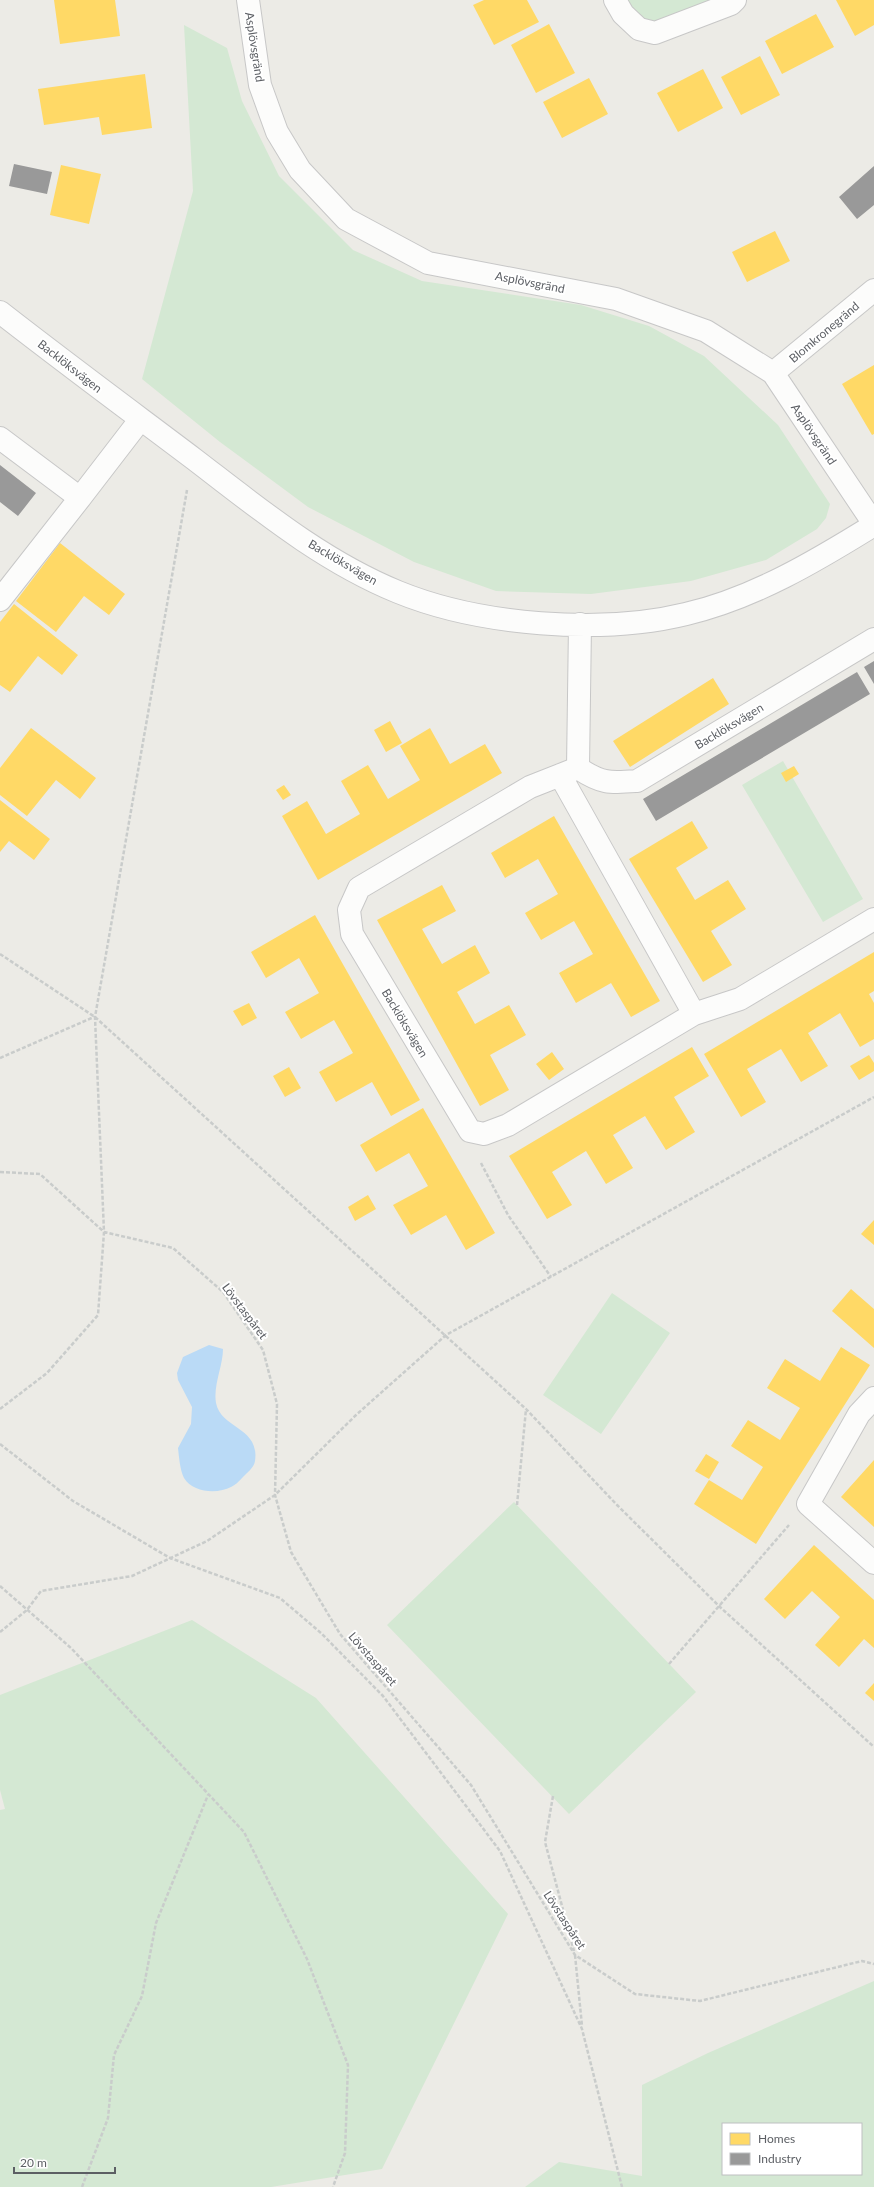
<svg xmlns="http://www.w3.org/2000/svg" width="874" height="2187" viewBox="0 0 874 2187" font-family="Lato,sans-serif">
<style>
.green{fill:#d4e8d3;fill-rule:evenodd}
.water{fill:#badaf6}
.homes{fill:#ffd966}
.industry{fill:#999}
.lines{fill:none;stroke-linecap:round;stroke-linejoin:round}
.minor-casing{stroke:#c7c7c7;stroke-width:24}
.path{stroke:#c9cccb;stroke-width:2.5;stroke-dasharray:4 2;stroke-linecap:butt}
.minor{stroke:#fcfcfb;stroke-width:22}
.labels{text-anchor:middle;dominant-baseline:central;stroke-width:4;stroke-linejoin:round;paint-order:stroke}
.street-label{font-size:12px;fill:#5c5f64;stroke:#fff}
</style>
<rect width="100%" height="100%" fill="#ecebe6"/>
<path class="green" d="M615,0h120l-80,33z
M184,25l43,23 15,53 37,75 74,74 69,31 159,24 68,21 55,30 74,69 52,79 -4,14 -9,11 -51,31 -75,21 -100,13 -95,-3 -82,-29 -106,-55 -88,-65 -78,-63 51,-188z
M783,761l80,138 -40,23 -81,-137z
M612,1293l58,40 -69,101 -58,-39z
M514,1502l182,190 -127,122 -182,-189z
M192,1620l124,78 192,216 -126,255 -111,18h-271v-377l5,-1 -5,-19v-95z
M874,1981v206h-349l34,-25 83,14v-91l66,-32zM723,2124h138v50h-138z"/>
<path class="water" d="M209,1345l14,4c0,17 -10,36 -7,54 5,26 44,24 39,58 -1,6 -6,10 -10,14 -4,4 -9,10 -14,12 -13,7 -38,6 -47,-9 -4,-8 -5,-21 -6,-30l13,-24 1,-17 -14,-27 -1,-7 6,-16z"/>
<path class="homes" d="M54,0h61l5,36 -60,8z
M484,0h43l12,22 -45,23 -21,-40z
M836,0h38v25l-19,11z
M816,14l18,33 -52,27 -17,-33z
M549,24l26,49 -39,20 -25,-48z
M760,56l20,39 -39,20 -20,-38z
M703,69l20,39 -45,24 -21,-39z
M145,74l7,54 -50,7 -3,-18 -55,8 -6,-36z
M589,78l19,36 -46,24 -19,-36z
M61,165l40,9 -12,50 -39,-9z
M775,231l15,30 -43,21 -15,-30z
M874,365v69l-2,1 -30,-51z
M60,543l65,51 -16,21 -25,-19 -28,36 -40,-31z
M14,604l64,51 -16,20 -24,-19 -28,36 -10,-7v-63z
M713,678l16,26 -99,63 -17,-26z
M390,721l12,22 -16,9 -12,-22z
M31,728l65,50 -16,21 -24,-19 -29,36 -27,-21v-27z
M430,728l20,36 35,-20 17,29 -184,107 -36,-64 25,-15 19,33 34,-20 -19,-33 27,-16 20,34 32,-19 -20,-34z
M794,766l5,8 -13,8 -5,-9z
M284,785l7,10 -8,5 -7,-10z
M0,800l50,39 -16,21 -25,-19 -9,11z
M554,816l106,185 -29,16 -20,-34 -35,20 -17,-30 34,-19 -19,-33 -33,19 -16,-27 33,-19 -20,-35 -33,19 -14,-25z
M692,821l16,27 -32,20 19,32 33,-20 18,29 -35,22 21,34 -29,17 -74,-123z
M442,885l14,26 -34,18 20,35 33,-19 15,28 -33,19 18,32 34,-19 17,30 -36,20 19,35 -29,16 -103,-186z
M315,915l105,185 -29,16 -19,-34 -36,20 -17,-30 34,-19 -19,-33 -33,19 -16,-27 34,-19 -20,-35 -33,20 -15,-26z
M874,952v39l-5,3 5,9v36l-14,8 -20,-34 -32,20 20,33 -27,16 -20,-33 -34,20 19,33 -25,15 -37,-63z
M249,1003l8,15 -15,8 -9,-15z
M692,1047l17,29 -35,21 21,35 -29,18 -21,-34 -32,19 20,33 -27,16 -20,-33 -34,21 20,33 -25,14 -38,-63z
M552,1052l12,17 -15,11 -13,-16z
M869,1055l5,8v8l-15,9 -9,-14z
M289,1067l12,21 -16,9 -12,-21z
M423,1108l72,125 -29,17 -20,-35 -35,20 -18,-30 35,-19 -19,-33 -33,19 -16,-27z
M368,1195l8,14 -21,12 -7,-14z
M874,1220v25l-13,-11z
M851,1289l23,20v39l-42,-37z
M841,1347l29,18 -114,179 -62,-40 15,-24 33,20 21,-33 -32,-21 17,-26 32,20 20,-32 -33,-20 18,-29 35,22z
M706,1454l13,8 -10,17 -14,-8z
M874,1460v67l-33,-30z
M814,1545l60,55v48l-10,-9 -25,28 -24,-22 25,-28 -28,-26 -27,28 -21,-20z
M874,1683v18l-9,-8z"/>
<path class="industry" d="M14,164l38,8 -5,22 -38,-8z
M874,166v39l-17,14 -18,-22z
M0,465l36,28 -18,23 -18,-14z
M874,661v23l-10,-17z
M857,672l13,22 -214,127 -13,-22z"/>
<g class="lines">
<g class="minor-casing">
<path id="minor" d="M248,0l12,85 17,47 23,38 46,49 82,44 188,36 90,32 67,42 101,151
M615,0l8,14 16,15 16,4 76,-29 4,-4
M0,312c64,50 129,98 194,147 64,49 128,102 204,133 81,33 203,43 288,22 68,-16 130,-53 188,-89
M773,373l101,-83
M0,438l80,60 60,-78
M0,600l80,-102
M578,768l-48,19 -171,101 -10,22 3,24 118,197 14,3 24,-9 186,-111 46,-15 134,-80
M578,768c24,16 32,15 59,13l237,-142
M578,768l2,-144
M560,775l134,239
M874,1398l-15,16 -51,90 66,59"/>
</g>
<path class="path" d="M0,954l95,63 431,392 91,96 103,102 154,140
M0,1058l94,-41
M481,1163l27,52 43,62
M0,1172l40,2 64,58 69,16 50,44 40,58 14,54 -2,91 16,57 49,82 131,151 104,170 60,39 65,7 162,-40 12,3
M0,1409l47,-36 51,-58 6,-83 -9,-215 92,-527
M0,1444l73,57 97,57 110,40 41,35 62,63 117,155 82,178 40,158
M517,1505l9,-96
M0,1586l71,62 173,184 63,127 41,106 -3,88 -12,34
M0,1632l27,-22 14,-19 91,-15 75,-35 68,-46 81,-80 90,-80 428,-238
M669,1664l120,-139
M553,1796l-8,46 29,109
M575,1955l7,71
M82,2187l26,-69 6,-63 28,-59 14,-73 52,-128"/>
<use href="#minor" class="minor"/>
</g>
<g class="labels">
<g class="street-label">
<text transform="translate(255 47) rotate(81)">Asplövsgränd</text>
<text transform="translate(530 282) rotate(11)">Asplövsgränd</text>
<text transform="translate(824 332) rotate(-40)">Blomkronegränd</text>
<text transform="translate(70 366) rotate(38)">Backlöksvägen</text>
<text transform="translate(814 434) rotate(56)">Asplövsgränd</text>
<text transform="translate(343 562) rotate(30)">Backlöksvägen</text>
<text transform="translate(729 726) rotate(-31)">Backlöksvägen</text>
<text transform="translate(405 1023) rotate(59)">Backlöksvägen</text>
<text transform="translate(245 1311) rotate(53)">Lövstaspåret</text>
<text transform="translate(373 1659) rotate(49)">Lövstaspåret</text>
<text transform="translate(565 1920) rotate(57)">Lövstaspåret</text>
</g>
</g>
<rect x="722" y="2123" width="140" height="52" fill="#ffffff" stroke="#bebfc1"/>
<rect x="730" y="2133" width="20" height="12" fill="#ffd966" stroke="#bebfc1"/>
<text x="758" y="2143" font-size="12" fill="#5c5f64">Homes</text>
<rect x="730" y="2153" width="20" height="12" fill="#999999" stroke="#bebfc1"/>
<text x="758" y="2163" font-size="12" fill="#5c5f64">Industry</text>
<path d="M14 2167v6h101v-6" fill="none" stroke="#5c5f64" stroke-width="2"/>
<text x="20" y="2167" font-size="12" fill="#5c5f64" stroke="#ffffff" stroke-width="3" paint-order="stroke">20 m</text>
</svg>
